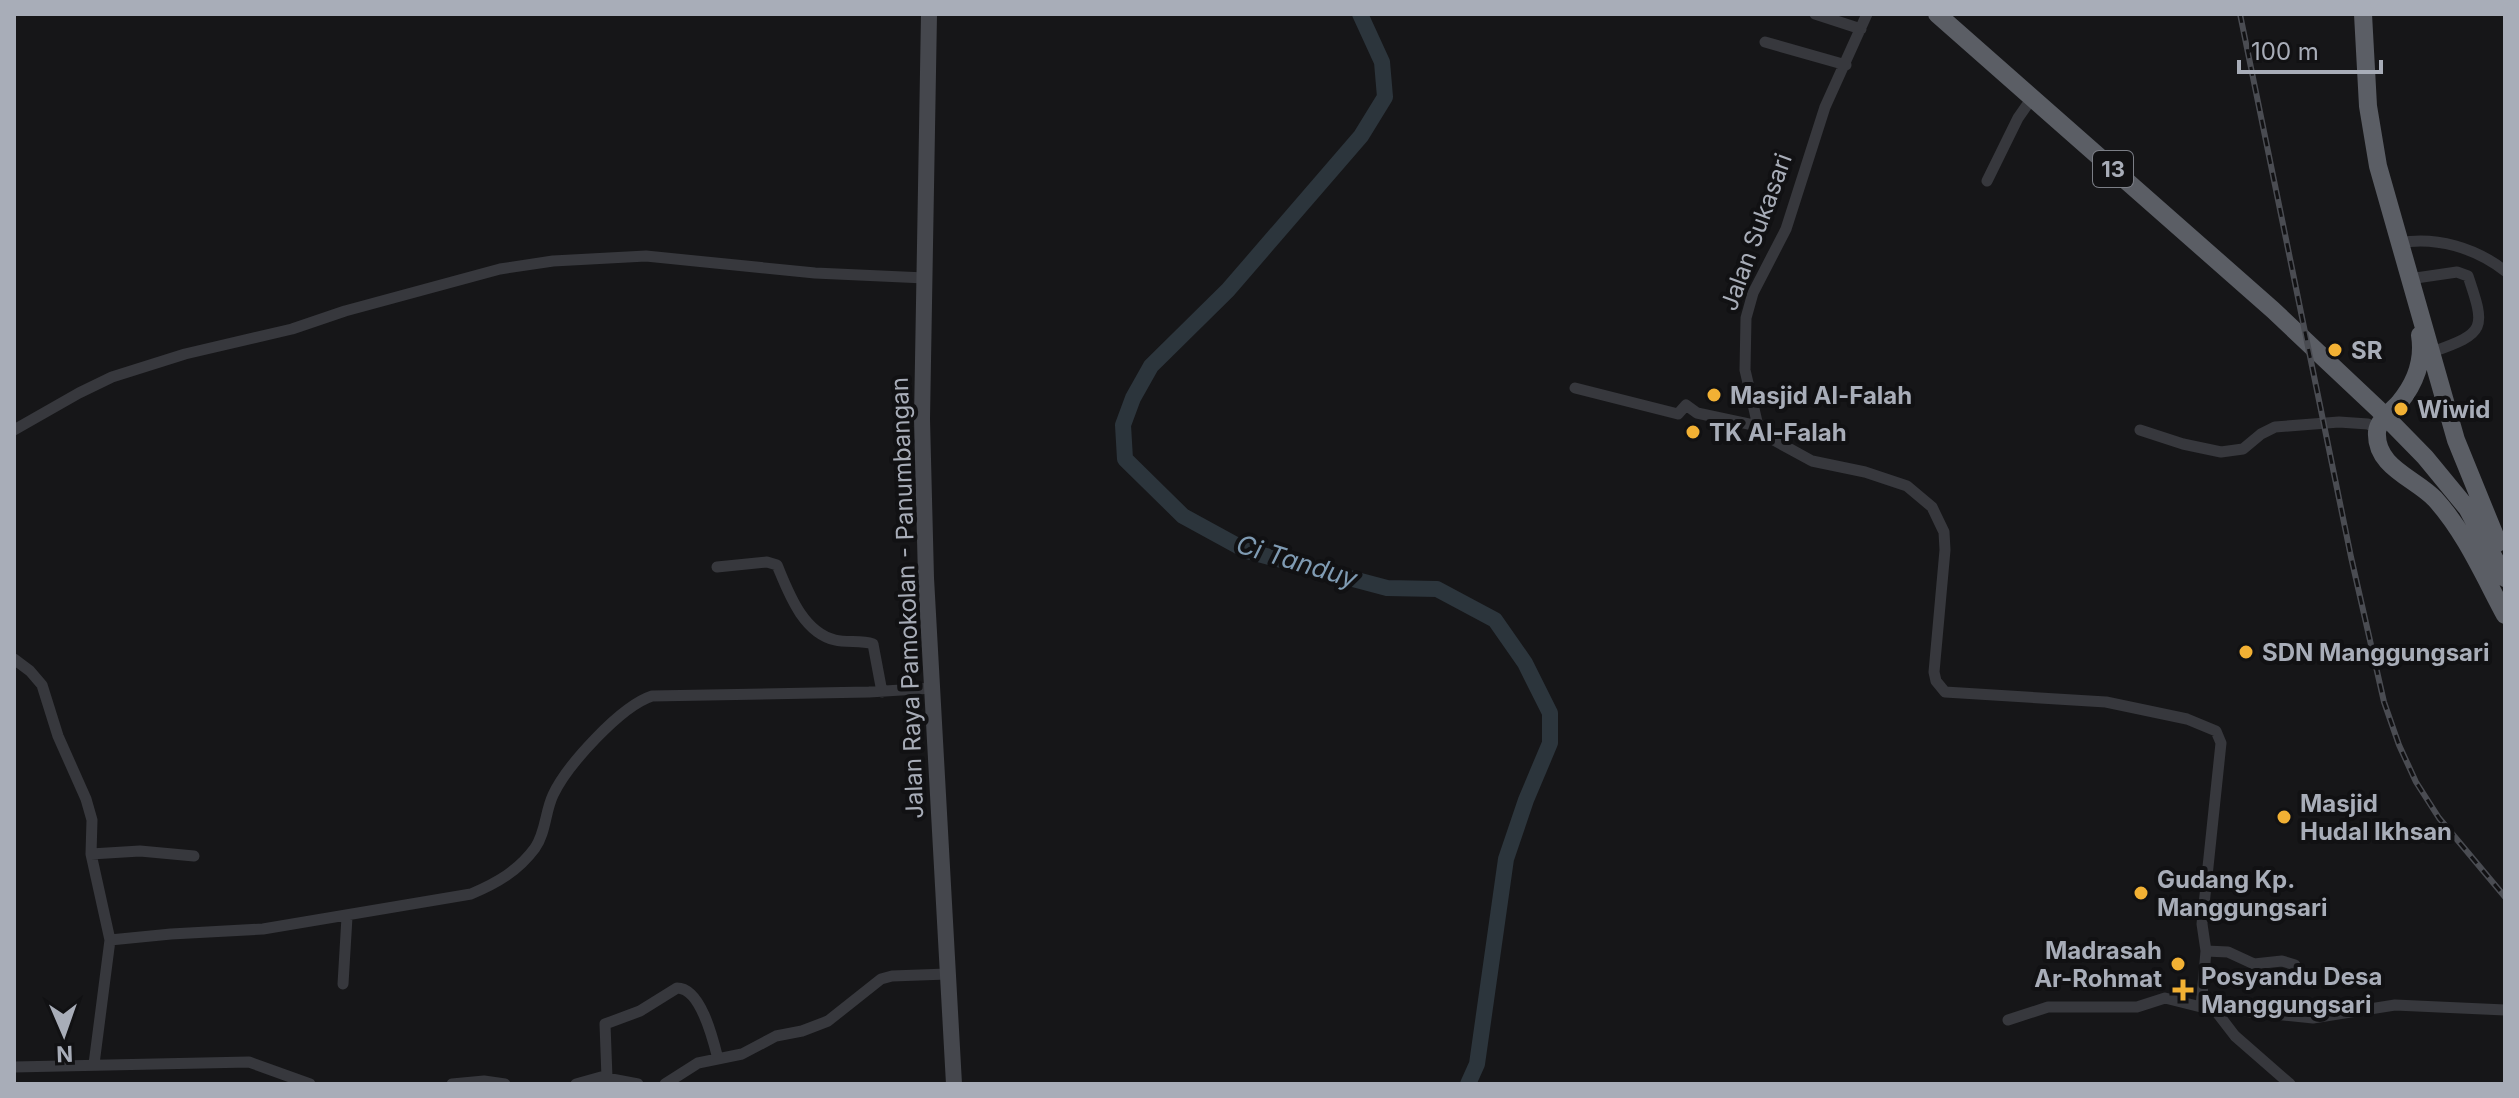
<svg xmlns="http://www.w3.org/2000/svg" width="2519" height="1098" viewBox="0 0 2519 1098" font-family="Inter,sans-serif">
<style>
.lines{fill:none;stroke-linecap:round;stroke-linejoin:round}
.river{stroke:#2c353c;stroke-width:16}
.minor{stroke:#37383d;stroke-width:11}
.secondary{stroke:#45474d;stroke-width:16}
.trunk{stroke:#5b5e65;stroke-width:18}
.rail-casing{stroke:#4a4c52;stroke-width:6}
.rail{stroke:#111113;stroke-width:3;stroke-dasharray:9;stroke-linecap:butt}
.poi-dot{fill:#f2b134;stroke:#111113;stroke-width:3}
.labels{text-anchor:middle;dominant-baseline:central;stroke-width:8;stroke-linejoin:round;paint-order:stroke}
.shield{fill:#111113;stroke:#7b7e86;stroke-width:2}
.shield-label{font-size:22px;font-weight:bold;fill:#a8adb8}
.street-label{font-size:24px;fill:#a8adb8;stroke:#111113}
.poi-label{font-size:24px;font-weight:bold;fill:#a8adb8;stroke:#111113;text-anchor:start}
.water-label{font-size:26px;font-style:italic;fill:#7f9bb3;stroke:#111113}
</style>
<rect width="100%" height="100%" fill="#161618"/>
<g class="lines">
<path class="river" d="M1360,14l22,48 3,35 -24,39 -133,154 -77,76 -18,32 -10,27 2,34 58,57 64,35 140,37 50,1 58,31 30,43 25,50v30l-24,57 -20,59 -29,205 -9,20"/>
<path class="minor" d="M1815,14l46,15
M1867,14l-42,93 -39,122 -33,64 -7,25 -1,52 13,56 12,12 42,23 53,11 42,14 25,21 12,25 1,18 -11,122 2,9 9,11 161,10 81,17 29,12 5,12 -19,181 4,27 -5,56 112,11 82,-13 110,5
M1765,42l81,23
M1987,181l31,-63 14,-20
M2399,243c37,-7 77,5 106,28
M2409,279l48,-7 11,4c18,53 18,57 -36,76
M1575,388l103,26 8,-9 11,8 61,13
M14,430l65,-37 33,-16 73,-23 107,-25 53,-18 155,-42 53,-8 93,-5 169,17 110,5
M2140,430l43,14 38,8 22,-3 18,-15 14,-7 64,-5 29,2 9,5
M717,567l50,-5 10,3c11,26 25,67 58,75 12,3 26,0 38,4l9,48
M14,659l16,12 12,14 16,51 28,63 6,21 -1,34 19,86 -16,124
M91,854l49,-3 54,5
M110,940l61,-6 92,-5 208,-35c26,-11 47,-23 64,-46 11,-16 10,-36 18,-53 14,-30 68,-89 99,-99l217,-4 64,-4
M2206,951l22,1 26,12 28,-3 13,4
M343,984l4,-67
M2215,1010l20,26 55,48
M2008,1020l40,-13h89l28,-9 36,9
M14,1067l235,-5 61,22
M607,1078l-2,-54 35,-13 37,-23c24,0 36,51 41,71
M452,1084l32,-3 21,3
M576,1084l25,-7 37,7
M665,1084l33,-21 44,-9 34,-18 26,-5 26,-10 53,-42 11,-3 55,-2"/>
<path class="secondary" d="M929,14l-7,405 4,159 28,506"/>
<path class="trunk" d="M1937,14l336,296 105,99 47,48 42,51 38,70
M2363,14l5,92 10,60 78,274 42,103
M2420,335c4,25 -5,49 -21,68 -8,9 -21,17 -22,29 -2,35 38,46 58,67 30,33 49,77 70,116"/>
<g class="rail-casing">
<path id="rail" d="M2240,14l111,543 33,145 15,43 17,37 23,36 66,79"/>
</g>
<use href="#rail" class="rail"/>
</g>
<g class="poi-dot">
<circle cx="2335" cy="350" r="8"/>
<circle cx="1714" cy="395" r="8"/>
<circle cx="2401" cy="409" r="8"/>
<circle cx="1693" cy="432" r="8"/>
<circle cx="2246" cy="652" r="8"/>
<circle cx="2284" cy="817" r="8"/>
<circle cx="2141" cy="893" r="8"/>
<circle cx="2178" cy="964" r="8"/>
<path d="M2179 978h8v8h8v8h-8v8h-8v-8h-8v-8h8z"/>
</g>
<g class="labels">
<rect class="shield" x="2093" y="151" width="40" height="36" rx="6"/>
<g class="shield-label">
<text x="2113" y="169">13</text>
</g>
<g class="street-label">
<text transform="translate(1756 232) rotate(-70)">Jalan Sukasari</text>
<text transform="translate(907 598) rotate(-92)">Jalan Raya Pamokolan - Panumbangan</text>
</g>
<g class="poi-label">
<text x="2351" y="350">SR</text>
<text x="1730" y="395">Masjid Al-Falah</text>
<text x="2417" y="409">Wiwid</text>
<text x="1709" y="432">TK Al-Falah</text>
<text x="2262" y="652">SDN Manggungsari</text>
<text x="2300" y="803">Masjid<tspan x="2300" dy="28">Hudal Ikhsan</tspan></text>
<text x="2157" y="879">Gudang Kp.<tspan x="2157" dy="28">Manggungsari</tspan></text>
<text x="2162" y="950" text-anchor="end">Madrasah<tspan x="2162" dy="28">Ar-Rohmat</tspan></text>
<text x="2201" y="976">Posyandu Desa<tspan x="2201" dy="28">Manggungsari</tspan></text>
</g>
<g class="water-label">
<text transform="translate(1297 561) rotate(17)">Ci Tanduy</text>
</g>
</g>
<rect width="2519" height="1098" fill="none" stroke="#a8adb8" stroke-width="32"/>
<g transform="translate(64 1034) rotate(178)" stroke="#111113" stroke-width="6" paint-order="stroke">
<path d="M0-6L14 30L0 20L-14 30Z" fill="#a8adb8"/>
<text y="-12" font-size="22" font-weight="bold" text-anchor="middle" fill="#a8adb8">N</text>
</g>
<path d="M2239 60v12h142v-12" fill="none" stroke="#a8adb8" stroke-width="4"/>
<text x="2251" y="60" font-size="24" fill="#a8adb8" stroke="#111113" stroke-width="6" paint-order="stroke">100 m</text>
</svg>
